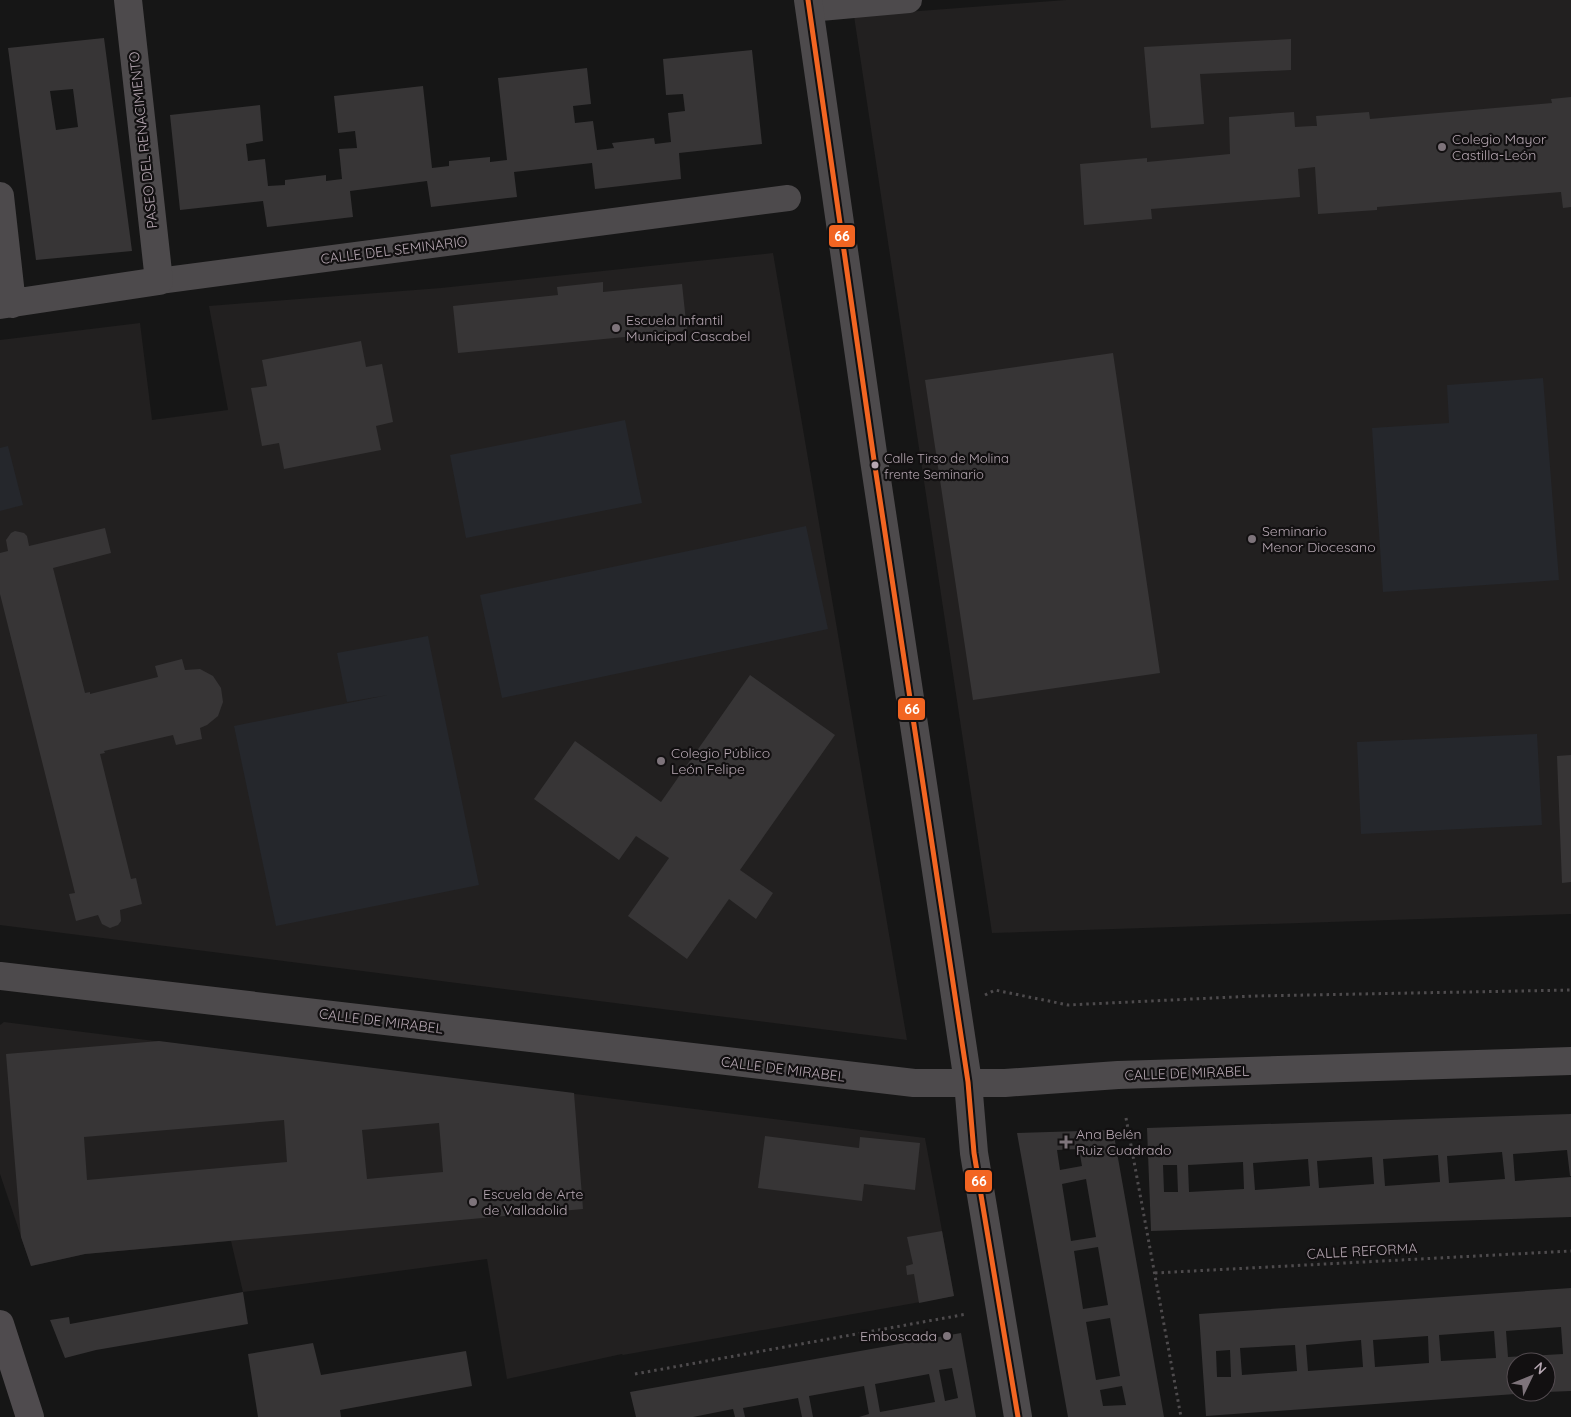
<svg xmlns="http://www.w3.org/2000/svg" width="1571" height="1417" viewBox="0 0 1571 1417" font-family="Quicksand,sans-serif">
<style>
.built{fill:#222020}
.green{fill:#25272c}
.building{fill:#373536;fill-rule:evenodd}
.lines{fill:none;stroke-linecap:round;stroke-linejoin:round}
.path{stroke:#4e4b4d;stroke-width:3;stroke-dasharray:2.5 4;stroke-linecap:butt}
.pedestrian{stroke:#4d4a4c;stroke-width:26}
.minor{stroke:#4d4a4c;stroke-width:28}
.tertiary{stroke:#4d4a4c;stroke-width:28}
.secondary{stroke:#4f4b4e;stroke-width:28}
.bus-1-casing{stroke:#121011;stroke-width:9}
.bus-1{stroke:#f26522;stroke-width:5}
.poi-dot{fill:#7e747b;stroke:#121011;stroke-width:2}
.bus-dot{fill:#b6a7b2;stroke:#121011;stroke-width:2}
.labels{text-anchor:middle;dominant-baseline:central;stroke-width:4.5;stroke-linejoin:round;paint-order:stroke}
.bus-label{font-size:13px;fill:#b6a7b2;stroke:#121011;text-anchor:start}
.poi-label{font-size:14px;fill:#b6a7b2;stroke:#121011;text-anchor:start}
.street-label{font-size:14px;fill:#b6a7b2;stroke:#121011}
.line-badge{stroke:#121011;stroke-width:2}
.badge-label{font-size:14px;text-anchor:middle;font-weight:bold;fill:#fff}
</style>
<rect width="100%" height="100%" fill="#161616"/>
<path class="built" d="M1066,0h505v914l-579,19 -138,-917z
M773,253l134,787 -907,-115v-585l140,-17 12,97 76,-10 -19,-104 232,-18z
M4,1022l921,116 29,158 -331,59 -1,-1 -115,25 -20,-120 -244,33 -12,-51 -146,13 -54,12 -31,-92v-149z"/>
<path class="green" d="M1543,378l16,202 -176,12 -11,-164 77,-5 -2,-38z
M625,420l17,83 -176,35 -16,-83z
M8,446l15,59 -23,6v-63z
M806,526l22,103 -326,69 -22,-103z
M428,636l51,249 -203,41 -42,-200 154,-31 -41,7 -10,-49z
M1537,734l5,91 -181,9 -4,-92z"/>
<path class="building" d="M104,38l28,213 -96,9 -28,-212zM73,89l5,38 -22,3 -6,-39z
M1291,39v31l-91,4 4,50 -53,4 -7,-81z
M752,50l10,94 -83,9 2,26 -86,10 -3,-26 -78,9 3,25 -86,10 -4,-26 -77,10 3,26 -86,10 -4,-26 -83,9 -10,-95 90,-10 3,36 -17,3 2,17 17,-2 3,27 17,-1v-5l41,-5v6l16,-2 -3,-30 18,-1 -2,-17 -17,2 -4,-37 89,-10 9,82 17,-2v-5l41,-4v5l17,-2 -9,-82 89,-10 4,36 -18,2 2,17 18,-2 4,29 17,-2 -2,-5 42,-5 1,6 16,-2 -3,-29 17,-2 -2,-17 -17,1 -3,-36z
M1571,97v110l-8,1 -2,-16 -184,15v3l-59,4 -3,-47 -17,2 2,28 -149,12 1,10 -68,6 -4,-61 67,-6v4l83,-8 -1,-37 65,-5 1,15 17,-1h5l-1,-10 53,-4 1,7 182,-16 -1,-4z
M603,282v10l79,-8 5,47 -229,22 -5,-47 105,-11 -1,-8z
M361,341l5,26 16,-3 11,58 -17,4 5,24 -97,19 -5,-26 -17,3 -11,-58 16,-2 -5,-26z
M1113,353l47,320 -187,27 -48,-320z
M105,528l6,25 -58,15 32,125 5,-1v2l68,-17 -3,-11 27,-7 3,11 15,-1 13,7 8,12 2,14 -5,14 -11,9 -7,3 2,11 -26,6 -3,-10 -69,16 1,2 -5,1 31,125 5,-1 6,26 -22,6 1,11 -3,4 -8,3 -8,-4 -4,-9 -22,6 -7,-27 6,-1 -75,-299v-41l8,-2 -2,-11 5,-7 4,-2 9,2 3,3 2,10z
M750,675l85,60 -95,135 33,23 -17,26 -27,-20 -42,60 -59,-43 41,-58 -33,-22 -17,24 -85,-61 41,-58 86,61z
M1571,755v127l-9,1 -5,-127z
M159,1041l415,52 9,116 -498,45 -54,12 -10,-29 -15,-183zM284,1120l3,42 -200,18 -3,-43zM439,1123l4,49 -76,7 -5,-49z
M1571,1114v62h-1l-3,-26 -54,4 2,27 56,-4v40l-420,14 -4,-103zM1502,1152l3,27 -56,4 -2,-27zM1438,1155l2,27 -55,4 -2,-27zM1372,1157l2,27 -55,4 -2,-27zM1308,1159l2,27 -55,4 -2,-27zM1243,1162l1,27 -55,3 -1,-27zM1163,1165h14l1,27h-14z
M1113,1130l51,287h-96l-51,-284zM1079,1149l3,17 -22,4 -3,-20zM1086,1179l10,58 -25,4 -9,-57zM1098,1247l10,58 -25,4 -9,-58zM1110,1318l10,58 -24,4 -10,-58zM1122,1386l4,19 -23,1 -3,-16z
M765,1136l94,12 1,-11 60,6 -5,47 -51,-6 -2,17 -104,-13z
M942,1231l12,65 -35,7 -5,-29 -7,1 -1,-9 7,-2 -6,-27z
M1571,1288v103l-25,1v-30h-30v30h15v1l-325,23 -7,-102zM1561,1327l2,27 -55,3 -2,-26zM1494,1331l2,27 -55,3 -2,-26zM1428,1336l1,27 -54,4 -2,-27zM1361,1340l2,27 -55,4 -2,-26zM1295,1345l2,26 -55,4 -2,-27zM1230,1350l1,27h-14l-1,-26z
M243,1292l5,32 -152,26 -31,8 -15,-38 19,-3 1,7z
M961,1333l15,84h-117l10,-3 -5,-28 -55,10 4,21h-11l-4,-19 -55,10 2,9h-10l-2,-8 -40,8h-57l-6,-25zM952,1368l6,30 -13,3 -6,-31zM929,1374l6,28 -55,10 -5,-28z
M313,1343l8,32 145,-24 6,35 -132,24 1,7h-83l-10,-63z"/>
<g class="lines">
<path class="path" d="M985,995l10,-5 73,15 187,-9 316,-6
M1126,1118l55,299
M1155,1273l416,-22
M635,1374l332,-60"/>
<path class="pedestrian" d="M809,9l100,-9
M159,281l629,-83"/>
<path class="minor" d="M0,196l12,108
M0,305l159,-24 -31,-281"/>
<path class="tertiary" d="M808,0l66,460 94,622 6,71 44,264
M0,976l914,107h91l113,-8 453,-14"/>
<path class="secondary" d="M0,1324l30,93"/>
<g class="bus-1-casing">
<path id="bus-1" d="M808,0l66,460 94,622 6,71 44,264"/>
</g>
<use href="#bus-1" class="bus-1"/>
</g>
<g class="poi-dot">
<circle cx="1442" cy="147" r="5"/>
<circle cx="616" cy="328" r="5"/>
<circle cx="1252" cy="539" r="5"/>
<circle cx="661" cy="761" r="5"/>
<path d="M1063.5 1134.5h5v5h5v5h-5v5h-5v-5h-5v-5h5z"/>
<circle cx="473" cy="1202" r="5"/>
<circle cx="947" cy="1336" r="5"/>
</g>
<circle class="bus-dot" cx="875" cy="465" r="4.5"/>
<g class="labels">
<g class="bus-label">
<text x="884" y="458">Calle Tirso de Molina<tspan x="884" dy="16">frente Seminario</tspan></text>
</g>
<g class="poi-label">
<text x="1452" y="139">Colegio Mayor<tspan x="1452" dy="16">Castilla-León</tspan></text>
<text x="626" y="320">Escuela Infantil<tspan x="626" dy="16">Municipal Cascabel</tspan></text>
<text x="1262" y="531">Seminario<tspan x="1262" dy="16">Menor Diocesano</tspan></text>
<text x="671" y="753">Colegio Público<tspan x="671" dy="16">León Felipe</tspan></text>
<text x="1076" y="1134">Ana Belén<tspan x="1076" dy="16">Ruiz Cuadrado</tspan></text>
<text x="483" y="1194">Escuela de Arte<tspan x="483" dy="16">de Valladolid</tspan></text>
<text x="937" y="1336" text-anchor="end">Emboscada</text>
</g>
<g class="street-label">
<text transform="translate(143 140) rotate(-96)">PASEO DEL RENACIMIENTO</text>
<text transform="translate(394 250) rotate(-7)">CALLE DEL SEMINARIO</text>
<text transform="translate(381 1021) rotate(7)">CALLE DE MIRABEL</text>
<text transform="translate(783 1069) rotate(7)">CALLE DE MIRABEL</text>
<text transform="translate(1187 1073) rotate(-2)">CALLE DE MIRABEL</text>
<text transform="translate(1362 1251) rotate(-3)">CALLE REFORMA</text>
</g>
</g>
<g class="line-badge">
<rect x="828" y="224" width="28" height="24" rx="5" fill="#f26522"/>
<rect x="897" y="697" width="29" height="24" rx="5" fill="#f26522"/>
<rect x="964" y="1169" width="29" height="24" rx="5" fill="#f26522"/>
</g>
<g class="badge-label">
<text x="842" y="241">66</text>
<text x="912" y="714">66</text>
<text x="979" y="1186">66</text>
</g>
<g transform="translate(1531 1377) rotate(47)"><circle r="24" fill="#121011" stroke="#544c51"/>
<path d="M0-4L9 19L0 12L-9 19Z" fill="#7e747b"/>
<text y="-8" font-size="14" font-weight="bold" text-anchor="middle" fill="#b6a7b2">N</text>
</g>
</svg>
